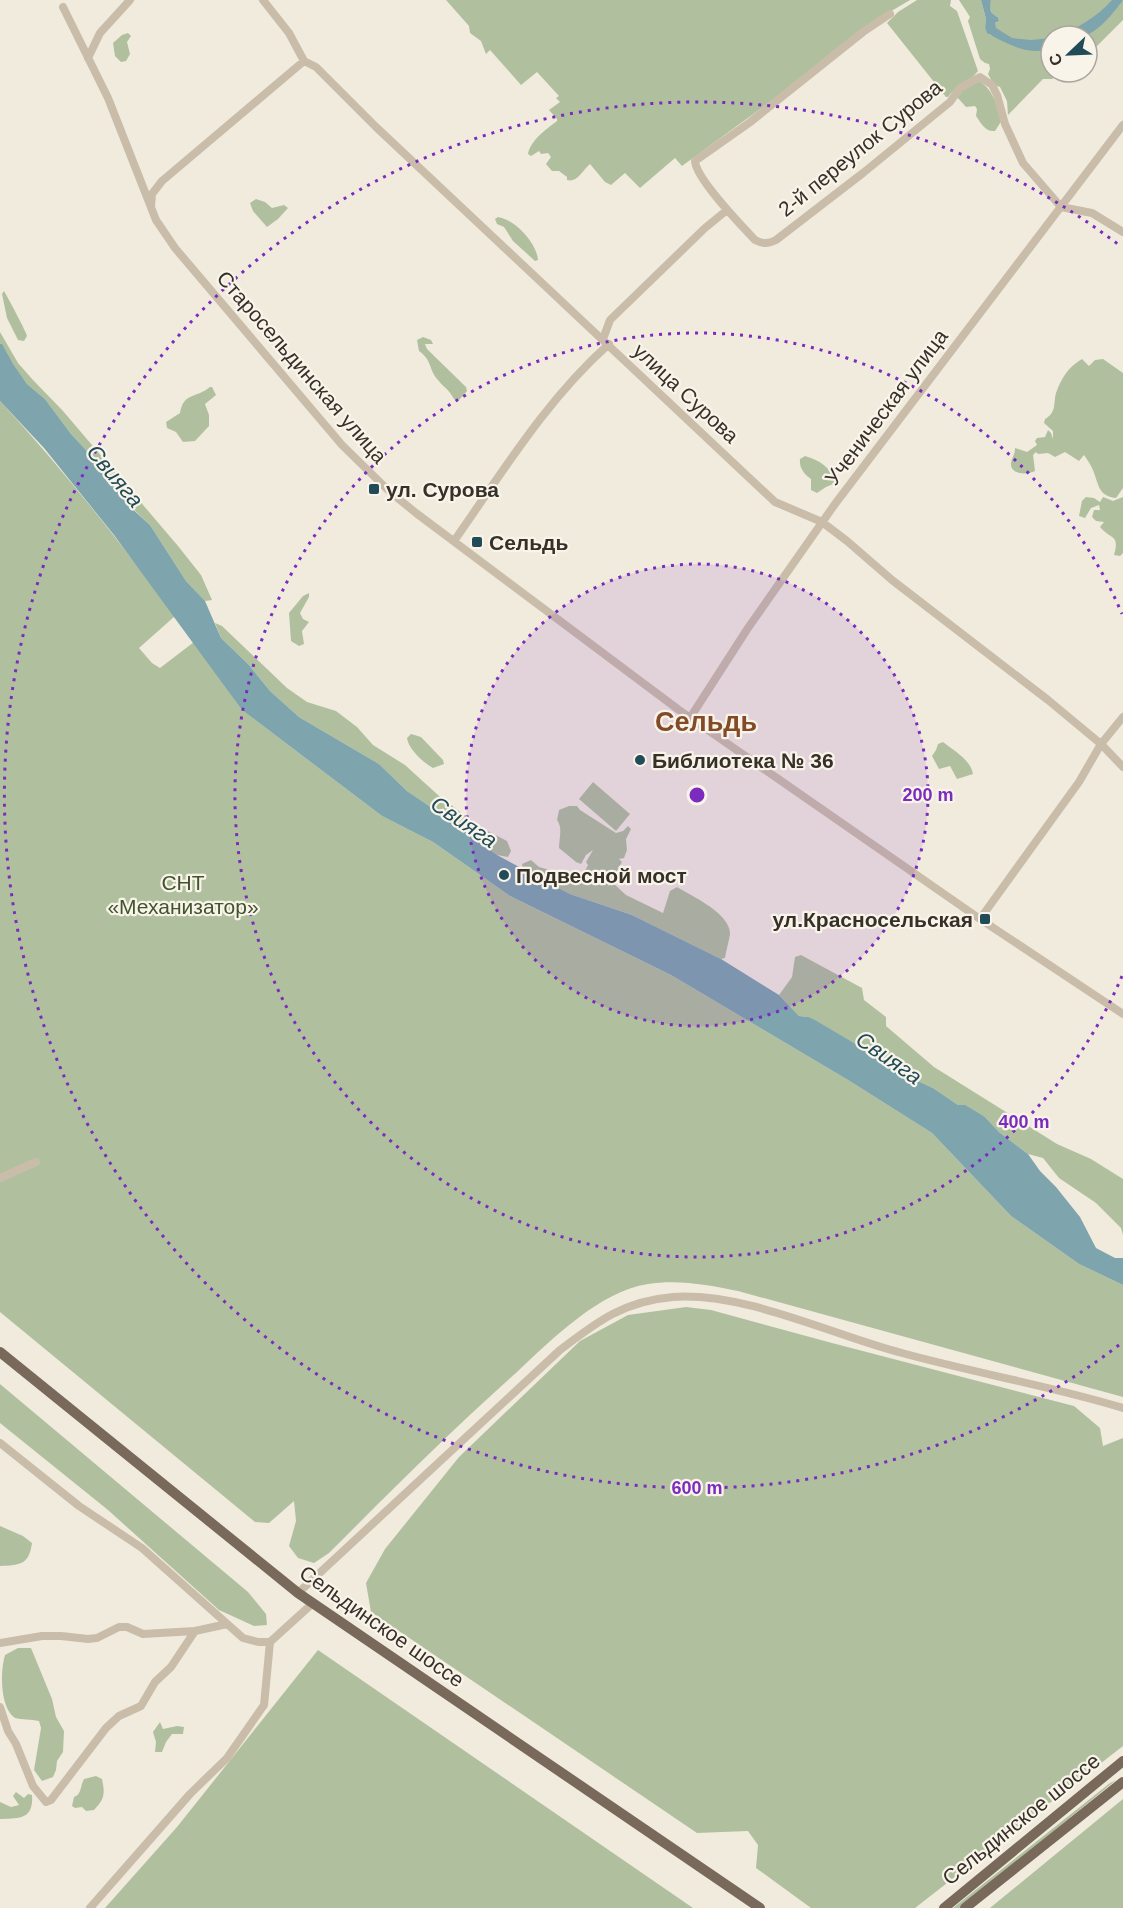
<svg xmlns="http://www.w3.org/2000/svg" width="1123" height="1908" viewBox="0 0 1123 1908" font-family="Helvetica,sans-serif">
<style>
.green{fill:#b0c09e}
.water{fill:#7ea4ad}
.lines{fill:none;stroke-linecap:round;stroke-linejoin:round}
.minor{stroke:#c9bdaa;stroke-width:8}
.major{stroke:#78695b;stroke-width:10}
.ring{fill:none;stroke:#7b2cbf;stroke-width:3;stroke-dasharray:3 6}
.poi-dot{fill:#214b57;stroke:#f9f4ea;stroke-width:2}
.labels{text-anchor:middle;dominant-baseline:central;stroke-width:4.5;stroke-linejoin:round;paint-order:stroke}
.street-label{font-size:21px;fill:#373029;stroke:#f9f4ea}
.poi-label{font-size:21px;font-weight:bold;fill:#373029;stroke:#f9f4ea;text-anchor:start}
.park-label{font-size:21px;fill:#41542e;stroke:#f9f4ea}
.water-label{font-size:22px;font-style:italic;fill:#214b57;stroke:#f9f4ea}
.district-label{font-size:27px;font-weight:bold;fill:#824a26;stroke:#f9f4ea}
.centre{fill:#7b2cbf;stroke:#f9f4ea;stroke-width:3}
.ring-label{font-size:18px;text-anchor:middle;font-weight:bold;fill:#7b2cbf;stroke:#f9f4ea;stroke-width:4.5;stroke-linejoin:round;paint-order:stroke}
</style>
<rect width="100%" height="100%" fill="#f1ebde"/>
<path class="green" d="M446,0h464l-32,19 -115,88 -81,59 -7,-8 -35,30 -15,-15 -14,12 -6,-3 -15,-18c-7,6 -13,19 -23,16v-3l-8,-6h-7l-6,-7 5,-7 -3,-4 -7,1 -2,-3 -8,5 -3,-2c2,-13 17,-24 29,-33v-2l-8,-9 11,-8 -4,-4 3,-2 -22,-24 -16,13 -31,-35 -4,4 -5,-13 -11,-8 -1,-7z
M917,0h34l-1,6 7,5 21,60c-8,11 -22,14 -30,26h-2l-59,-74 11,-11z
M959,0h22l5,19 -1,8 5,8 4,1 1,-13 4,-2 -1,-4 -5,-2 -4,-9 2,-6h132v20l-36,36v-20h-36v36h10l-9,7h-9l-35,36 -1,-14 -7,-14 -6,-2 -6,-11 2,-5 -1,-5 -4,-1 -5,-4 -12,-38 2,-4z
M128,33l3,3 -4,6 3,12 -4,7 -5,1 -6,-6 -2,-13 9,-8z
M979,81c14,8 18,25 23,39l-7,11c-10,1 -14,-8 -19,-15l1,-7 -2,-3 -9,1 -9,-10 2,-6z
M256,199l9,3 7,6 12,-3 4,3 -10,11 -11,8 -14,-16 -3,-8z
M498,217c18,3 39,27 40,43l-3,1 -22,-20 -9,-14 -7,-3 -2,-5z
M4,291c2,3 23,42 23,45l-3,5 -6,-1 -11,-22 -5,-24z
M0,332l18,31 15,17 30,31 115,135 23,29 11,25 -7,1 -19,-20 -36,-56 -22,-21 -15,-25 -42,-45 -26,-35 -18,-15 -14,-19 -11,-20 -2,-1z
M423,337l8,3 2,4h-8l2,5 39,38 1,4 -8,9 -5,-1c-6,-11 -9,-10 -16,-19 -10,-11 -5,-19 -19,-29l-2,-11z
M1082,359l7,7 6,-6 8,-1 20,14v115l-7,10c-19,-2 -17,-15 -24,-30 -2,-4 -5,-9 -8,-13l-5,6 -14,-9 -10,5 -7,-4 -10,1 -2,-2 -3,3 2,16c-8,4 -25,4 -24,-8 1,-6 4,-8 4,-15l12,4 10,-7 -2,-4 2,-3 8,-1 3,-7 3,3 2,6v-8l-9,-8 1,-4c12,-7 8,-15 11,-26 5,-14 12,-26 26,-34z
M210,387h2l4,8 -11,9 4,11v11l-14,15 -12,1 -7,-10 -9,-4 -1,-6 14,-9c4,-21 15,-14 30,-26z
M0,401c63,68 120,141 175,215l-36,32 13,15 8,5 34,-26 48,68 140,106 51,26 77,54 161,79 177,105 84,53 79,83 68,48 44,21v112l-385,-106c-29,-6 -60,-12 -90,-7 -48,7 -97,56 -131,88 -65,58 -126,119 -188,181l-15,10 -16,-5 -9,-12 7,-25 -2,-20 -25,22 -14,-1 -255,-210z
M805,456c14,4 26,11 30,26l-2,2 -7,3 -9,6 -6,-3v-11c-7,-5 -12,-11 -11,-20z
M1086,497l8,1 6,4 3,-5 10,4 10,-4v56l-3,3 -6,-1c6,-21 -3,-15 -14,-28l4,-5 -8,-1 -4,-4 2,-7h6l-1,-5 -8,3 -6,10 -6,-2 3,-15z
M309,593v4l-9,16 3,6 6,3 -7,9 2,13 -5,2 -8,-5 -2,-28 14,-17z
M215,623l7,3 65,62 20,14 29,9 21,16 16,18 32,20 33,30 42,32 27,14 4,10 -3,6 -11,-2 -53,-39 -37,-25 -28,-27 -80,-47 -29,-26 -21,-26 -28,-27z
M411,734l10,3 22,23 1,4 -11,4c-9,-5 -25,-19 -26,-30z
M943,742c10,8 28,18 30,32l-16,5 -7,-13 -11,3 -7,-13 4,-6 2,-6z
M593,782l37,32 -14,17 -37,-32z
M569,806h8l3,4 36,23 7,-2 5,-5 3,3 -5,10 1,11 -3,8 -5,1 3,3 -14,24 5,-3 13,12 37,18 7,-22 7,-4c15,9 54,27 53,47 -1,8 -4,16 -5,24l-4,1 -89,-44 -62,-21 -47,-25 -1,-5 9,-4 8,7 14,4 7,-1 21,8 7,-13 -2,-3 7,-12 -7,5 -5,9 -5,-2 -17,-14c0,-10 4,-20 -2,-28l2,-10z
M801,955l61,33 2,12 22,17v9l48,41 123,77 34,15 32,20v56l-2,-7 -25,-25 -37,-25 -16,-20 -15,-4 -29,-22 -14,-15 -27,-12 -25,-17 -13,-6 -111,-65 -10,-1 -20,-21 13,-18 3,-20z
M686,1307l25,3 121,33 242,63 26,22 3,18 20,-8v308l-208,162h-104l-55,-40 2,-23 -10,-14 -51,2 -326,-221 -5,-29 19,-34 74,-92 121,-116 48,-26z
M0,1384l248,208 18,22 1,11 -13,1 -35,-16 -111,-100 -108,-87z
M0,1526l23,10 9,7c-3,22 -12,22 -32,23z
M18,1648h13l21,51 4,18 8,14 -1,21 -6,9 -1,9 -3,7 -11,4 -8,-11 7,-42 -2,-7c-8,-2 -18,-1 -24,-3 -15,-10 -15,-46 -10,-63z
M318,1650l375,258h-588l72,-81z
M160,1722l3,7 14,-3 7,1 -1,7h-11l-6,8 -4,10h-7l1,-10 -3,-10z
M96,1776l6,3c3,14 3,20 -8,31l-8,1 -4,-4 -7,1 -3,-2 2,-9c8,-3 6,-11 10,-18z
M1116,1780l-156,128h-7l157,-125z
M16,1792l8,6 4,-4 4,1c2,26 -15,23 -32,24v-17l11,5 8,-2 -6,-9z
M1123,1799v109h-133z"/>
<path class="water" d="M981,0h10c-2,8 -1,14 7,17l1,4 -4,2 1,5 16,10 19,2 20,-2v11c-24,7 -45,-6 -64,-16l-2,-6 1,-8z
M1112,0h11c-8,11 -25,33 -40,36 -8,1 -17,0 -25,0 21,-9 39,-19 54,-36z
M0,344h2l11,20 14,20 18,15 26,35 42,45 15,26 22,20 36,56 19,20 16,37 28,27 21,26 29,26 80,47 28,27 37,25 53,39 73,39 62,21 89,44 58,36 20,21 10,1 6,3 105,62 13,6 25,17h7l20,12 14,15 29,22 12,17 16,16 24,30 16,31 19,10h8v27l-44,-21 -68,-48 -79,-83 -84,-53 -177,-105 -161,-79 -77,-54 -51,-26 -140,-106 -128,-175 -70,-87 -44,-47z"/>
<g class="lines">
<path class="minor" d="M263,0l26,33 15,28 12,6 60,60 399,375 47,20 25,19 45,39 156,120 53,44 22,23
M63,7l45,91 48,122 19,28 167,197 47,46 27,22 263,197 301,209 143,95
M890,14l-27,18 -114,91 -54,38c1,18 47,65 60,79 8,4 13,4 21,0l87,-67 87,-71 10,-14 20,-11 12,8 5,10 8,29 18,39 38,44 31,6 31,19
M88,58l12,-25 30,-33
M151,207l1,-13 10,-13 142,-120
M603,339l7,-19 95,-92 22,-18
M454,541c48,-68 92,-141 155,-197
M690,718l58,-90 87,-124 288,-379
M980,919l99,-137 22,-38 22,-27
M0,1178l36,-16
M0,1443l79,63 63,42 101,90 15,4h12l43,-39
M298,1593l262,-243c38,-29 64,-49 113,-53 73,-5 159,38 229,56 73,20 149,33 221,55
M0,1643l42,-7h19l27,3 9,-1 22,-11h8l16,7 52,-3
M0,1707l8,24 8,13 17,42 13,16 5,-2 55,-72 13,-12 22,-10 14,-24 16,-15 24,-36 32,-7
M90,1908l100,-114 37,-36 37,-53 6,-63"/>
<path class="major" d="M0,1352l298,241 462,315
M944,1908l179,-147
M965,1908l158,-126"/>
</g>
<circle cx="697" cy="795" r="231" fill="#7b2cbf" fill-opacity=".12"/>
<g class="ring">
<circle cx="697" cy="795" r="231"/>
<path d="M1122 976A462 462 0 1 1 1122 614"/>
<path d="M1119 1345A693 693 0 1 1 1119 245"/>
</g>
<g class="poi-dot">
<rect x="368" y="483" width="12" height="12" rx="3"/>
<rect x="471" y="536" width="12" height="12" rx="3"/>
<circle cx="640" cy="760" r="6"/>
<circle cx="504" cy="875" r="6"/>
<rect x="979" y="913" width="12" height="12" rx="3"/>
</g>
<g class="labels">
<g class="street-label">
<text transform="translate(860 148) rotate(-39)">2-й переулок Сурова</text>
<text transform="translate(302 367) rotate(49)">Старосельдинская улица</text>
<text transform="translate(686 393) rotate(43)">улица Сурова</text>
<text transform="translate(886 407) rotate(-53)">Ученическая улица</text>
<text transform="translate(382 1626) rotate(35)">Сельдинское шоссе</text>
<text transform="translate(1021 1819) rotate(-39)">Сельдинское шоссе</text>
</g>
<g class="poi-label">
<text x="386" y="489">ул. Сурова</text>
<text x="489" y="542">Сельдь</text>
<text x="652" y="760">Библиотека № 36</text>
<text x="516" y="875">Подвесной мост</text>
<text x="973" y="919" text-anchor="end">ул.Красносельская</text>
</g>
<g class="park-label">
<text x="183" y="882">СНТ<tspan x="183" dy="24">«Механизатор»</tspan></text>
</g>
<g class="water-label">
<text transform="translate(115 476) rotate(50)">Свияга</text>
<text transform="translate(464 822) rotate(34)">Свияга</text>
<text transform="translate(889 1058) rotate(35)">Свияга</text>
</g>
<g class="district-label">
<text x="706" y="722">Сельдь</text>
</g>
</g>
<circle cx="697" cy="795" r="9" class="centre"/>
<g class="ring-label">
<text x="928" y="801">200 m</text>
<text x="1024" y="1128">400 m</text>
<text x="697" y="1494">600 m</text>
</g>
<g transform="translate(1069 54) rotate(247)"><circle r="28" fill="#f9f4ea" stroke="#aba69d" stroke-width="1.5"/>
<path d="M0-4.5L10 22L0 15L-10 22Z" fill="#214b57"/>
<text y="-9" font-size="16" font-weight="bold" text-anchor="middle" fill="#373029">С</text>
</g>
</svg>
